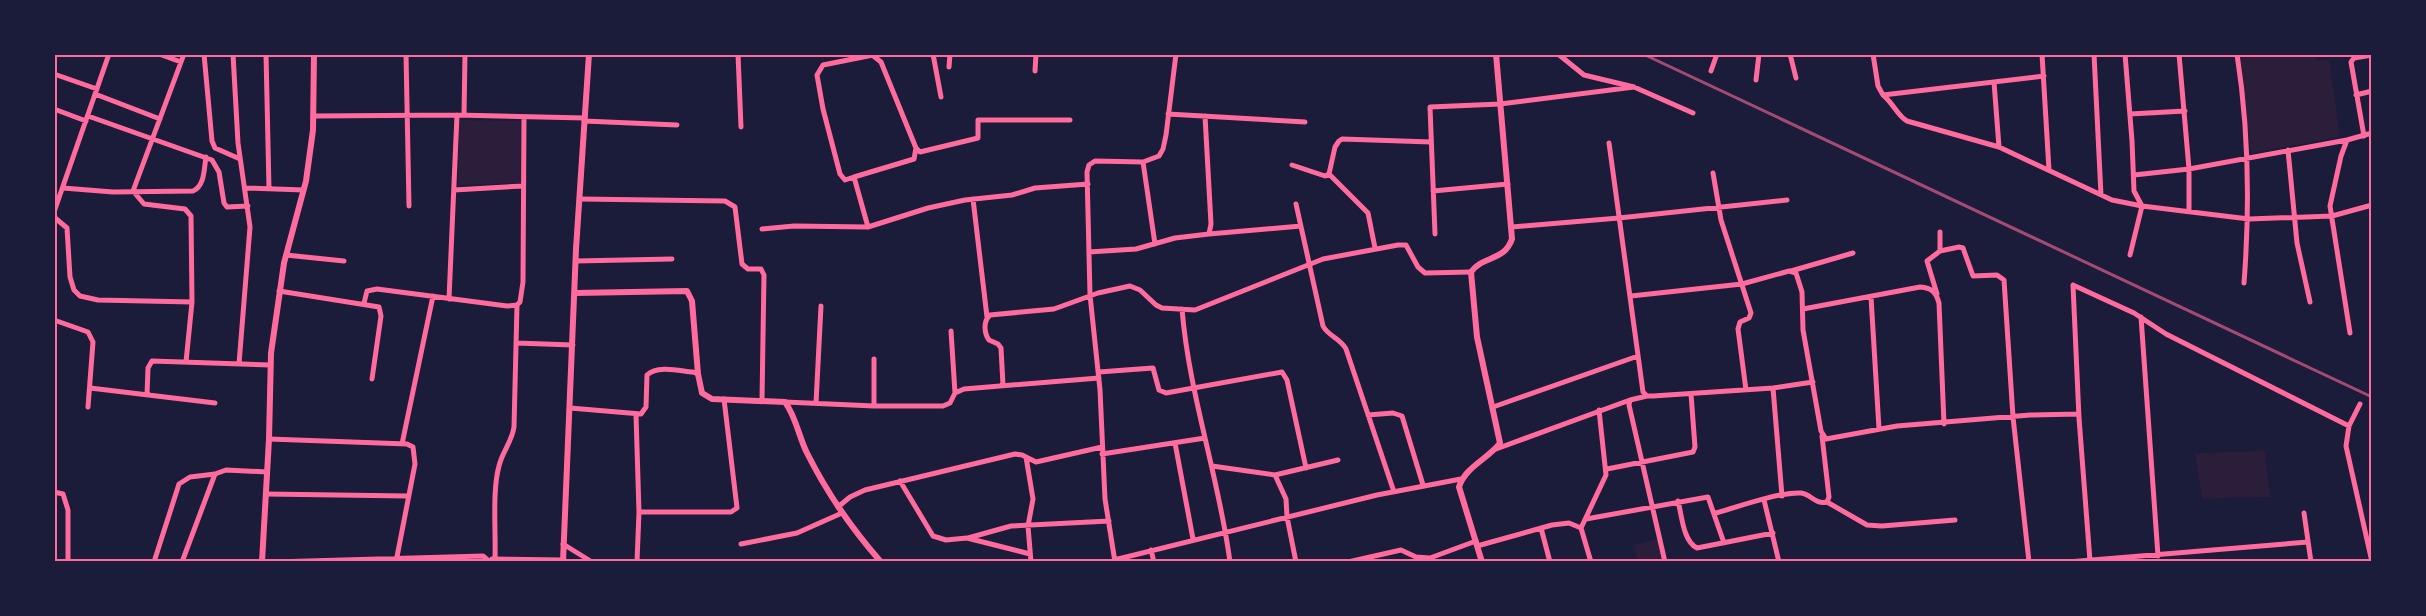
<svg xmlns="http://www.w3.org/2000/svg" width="2426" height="616" viewBox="0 0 2426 616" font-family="'Sofia Sans Condensed',sans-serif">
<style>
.green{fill:#2a1e3b}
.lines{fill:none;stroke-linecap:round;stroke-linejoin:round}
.minor{stroke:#ff6b9d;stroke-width:5}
.tertiary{stroke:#ff6b9d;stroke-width:6}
.rail{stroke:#a44b75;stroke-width:3}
.neatline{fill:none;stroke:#ff6b9d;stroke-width:2}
</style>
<rect width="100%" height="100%" fill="#1b1b3a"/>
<path class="green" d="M2239,54h76l2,7 12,-2 11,78 -89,16z
M459,120l62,1v62l-63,2z
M2265,451l5,46 -68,2 -7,-46z
M1659,539l5,23h-26l-4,-17z"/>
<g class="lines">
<path class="minor" d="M159,54l22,8
M184,54l-51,137 11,13 41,5 6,7 1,86 -6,60
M204,54l8,87 3,7 25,11
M233,54l5,89 12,84 -11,137
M266,54l3,135
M406,54l3,152
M738,54l3,73
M871,54l10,8 35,86 4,4 58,-14v-18h92
M933,54l8,43
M1558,54l26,21 50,12 59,26
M1790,54l6,24
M1873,54l5,32 5,9 161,-19
M2042,54l7,116
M2094,54l7,141
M2125,54l7,87 2,50 8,15 -12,49
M2179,54l10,115v42
M2237,54c12,77 13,151 7,229
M949,67l1,-13
M1035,71l1,-17
M1711,71l6,-17
M54,74l43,15
M1756,80l3,-26
M1994,82l5,65
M95,94l65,25
M1883,95c10,8 15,21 24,26l92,26 113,53 30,6 107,13 83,-3 40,-11
M2356,95l16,-4
M54,109l32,12
M1168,114l137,8
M2130,114l55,-3
M464,115l1,-61
M88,116l124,44 7,12 5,31 3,4 21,-1
M313,116l144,-1 128,3
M584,121l93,4
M2364,136l-13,-74 3,-4 18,-3
M1609,143l34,249 4,4h6l120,-8 40,-6
M2288,150l9,93 13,59
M1143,162l12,82
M1292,165l33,11 4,-2 6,-27 4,-6 3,-2 89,3
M1713,173l8,47 30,93 -2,5 -9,4 -2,7 8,61
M1329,174l39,39 7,35
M2134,175l55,-6 158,-29
M854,177l-9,3 -5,-6 -17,-65 -6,-34 6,-10 50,-10
M63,188l50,4 80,-1c12,-5 11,-23 13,-34
M246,188l58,2
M454,190l69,-4
M1433,191l75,-7
M580,199l145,2 10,6 7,57 6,5h13l3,6 -2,125
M973,199l14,118
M1296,204l27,122c5,10 17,12 23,23l48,143
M54,212l55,-158
M54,217l13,11 3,49 4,13 6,6 18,4 94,2
M868,227l-14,-50 60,-18 2,-11
M1512,227l107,-9 168,-18
M762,229l32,-3 74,1 60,-19 37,-8 47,-5 23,-7 53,-4
M1209,234l92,-8
M1435,234l-5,-127 70,-3 134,-17
M1940,251l19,-4 4,1 10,28 24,-1 7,5 9,137 16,145
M1089,252l47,-3 39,-11 34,-4 2,-10 -6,-108
M286,255l58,6
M576,261l96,-2
M1791,271l62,-18
M2073,285l61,28 32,21 183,92 11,-22
M2073,285l6,133 11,143
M279,291l100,16 2,9 -9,63
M1937,294l-10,-33 13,-10v-19
M1631,296l111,-12 47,-13 7,2 6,19 1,38 18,101 5,8 71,-13 133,-11 49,-1
M1871,297l8,132
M449,299l8,-184
M364,303l3,-12 10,-2 130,17 10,-1 3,-3 3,-20 1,-165
M1182,309c7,86 37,168 48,253
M1803,309l117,-22c12,1 16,5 19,16l5,121
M2141,317l17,239
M54,320l34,12 5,10 -5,65
M951,331l4,62
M2350,333l-20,-127 11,-50 6,-16 25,-7
M516,343l57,2
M1099,372l54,-4 6,22 7,3 116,-21 5,8 19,88
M1003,385l-2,-37 -3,-4 -9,-4c-5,-7 -6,-19 1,-25l64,-6 44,-16 32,-7 10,4 16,15 6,3 33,2 128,-51 75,-14h8l12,22 7,6 46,-1
M90,388l125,15
M1773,388l9,108
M147,395l1,-27 4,-7 118,4
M1647,396l-17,4 -1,5 36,157
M785,402l89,4h69l7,-3 5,-10 9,-4 135,-11
M816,403l5,-97
M874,406v-47
M1493,407l145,-51
M570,408l71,6 5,-7 1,-32c11,-10 33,-4 46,-3l5,2
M636,415l3,97 -2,50
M1368,415l25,-2 9,3 21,69
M2349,426l-3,20 26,116
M269,439l138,5 6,3 2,17 -19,98
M1175,443l18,96
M402,444l31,-148
M1496,449l134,-49
M1102,454l103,-16
M1026,457l7,42 -5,27 3,36
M1212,466l63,9 11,24 1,18 9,45
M1607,469l86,-17 2,-5 -4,-53
M1275,475l63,-15
M900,481l33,55 13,4 21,-2 63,16
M54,492l9,2 5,16v52
M266,494l142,2
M1764,500l15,62
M1678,501c4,15 5,40 19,47l76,-15
M1827,502l40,23 15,1 73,-6
M838,507l12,-10 15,-7 150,-36 7,1 14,7 66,-15
M639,512h92l6,-4 -13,-109
M1716,513c22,-6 62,-21 85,-20 10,1 14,12 26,9l2,-5 -7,-61
M2304,513l7,49
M1586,519l122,-22 16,46
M1541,528l9,34
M1581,528l25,-53 -7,-65
M968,538l43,-12 98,-5
M563,544l29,18
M741,544l56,-11 45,-20
M1477,546l75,-21 17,-2 12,5 10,34
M1151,550l3,12
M492,559l71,1
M495,559c1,-27 -3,-68 4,-93 3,-14 13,-24 15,-39l3,-122
M1114,560l263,-65 84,-16
M154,562l25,-78 11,-7 25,-3
M182,562l33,-88 11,-4 41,2
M273,562l210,-6 7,6
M1115,562l-10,-63 -5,-109 -10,-95 -3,-123 2,-7 6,-4 48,1 16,-6 4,-7 3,-14 10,-81
M1348,562l53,-12 15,7 14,1 46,-17
M2068,562l240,-20"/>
<path class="tertiary" d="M575,293l112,-2 5,10 6,73 4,19 10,6 73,3c11,15 14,35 22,51 20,40 45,76 74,109
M262,562l7,-123 2,-86 13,-90 22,-82 7,-51 1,-76
M563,562l13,-313 13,-195
M1482,562l-23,-75c6,-20 29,-28 41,-44l-23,-106 -6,-65c12,-17 33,-10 41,-33l-16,-185"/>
<path class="rail" d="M1643,54l729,343"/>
</g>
<rect width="2426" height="616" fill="none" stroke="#1b1b3a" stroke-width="111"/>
<rect x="56" y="56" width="2314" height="504" class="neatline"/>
</svg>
